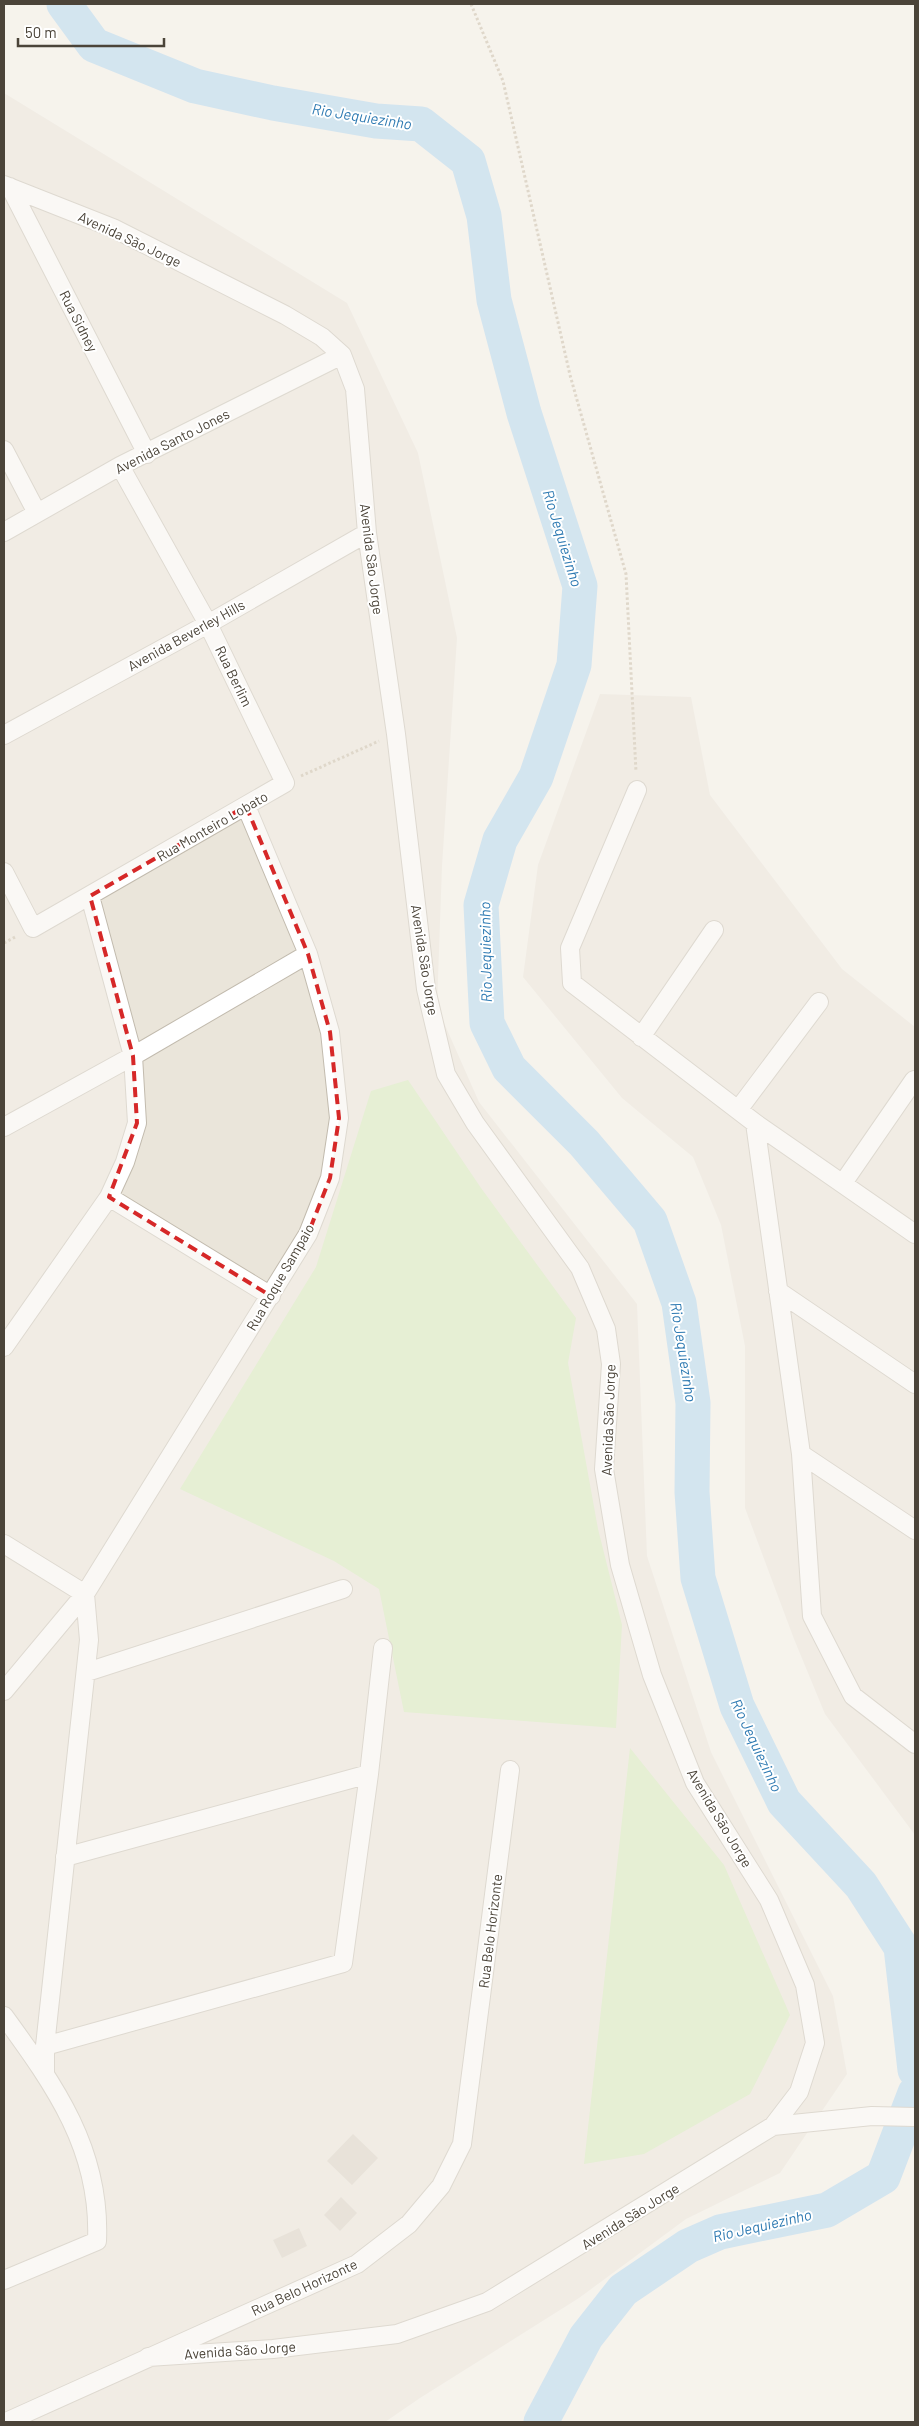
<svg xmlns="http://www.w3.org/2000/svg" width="919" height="2426" viewBox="0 0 919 2426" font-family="Barlow,sans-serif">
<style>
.residential{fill:#eae5da}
.green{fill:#d2eab5}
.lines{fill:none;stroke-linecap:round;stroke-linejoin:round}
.river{stroke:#a9d4f2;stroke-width:35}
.building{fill:#d8cfc1}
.street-casing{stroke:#c2bbae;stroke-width:20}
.path{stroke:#c4b79f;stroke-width:3;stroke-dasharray:2.5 2.5;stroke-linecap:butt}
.street{stroke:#fff;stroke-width:18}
.marked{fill:none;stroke:#d62828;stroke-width:4;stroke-dasharray:10 6;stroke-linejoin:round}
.labels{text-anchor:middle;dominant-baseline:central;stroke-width:4;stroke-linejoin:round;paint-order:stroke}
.street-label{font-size:14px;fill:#4b4439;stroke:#fff}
.water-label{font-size:15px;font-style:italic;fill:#2e7ab2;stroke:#fff}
</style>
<rect width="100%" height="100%" fill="#f6f3ec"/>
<path class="residential" d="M4,93l343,210 71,150 39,185 -15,228 -5,141 42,95 158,202 10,252 64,196 122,244 14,78 -67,99 -94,46 -107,79 -159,100 -35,24h-381z
M600,694l91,3 19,98 132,174 73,58v808l-90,-121 -31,-75 -49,-131v-162l-24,-121 -28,-68 -71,-59 -99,-121 15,-112z"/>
<path class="green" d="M408,1080l73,108 95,130 -8,45 30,166 24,96 -6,103 -212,-16 -25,-123 -45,-28 -154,-72 136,-222 55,-176z
M630,1748l94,117 66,150 -40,79 -106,60 -60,10z"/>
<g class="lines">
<path class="river" d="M64,4l30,41 101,41 78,17 103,18 45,3 47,37 16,55 10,84 30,113 56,173 -6,79 -38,112 -36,63 -19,65 6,118 22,45 75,75 66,78 29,82 14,100 -1,89 6,86 39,128 47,96 77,83 40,62 14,123
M541,2422l45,-85 37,-47 65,-44 32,-14 107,-22 56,-33 32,-84"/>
</g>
<path class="building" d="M353,2134l25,24 -26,27 -25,-24z
M341,2197l16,16 -17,18 -16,-16z
M299,2228l8,18 -25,12 -9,-18z"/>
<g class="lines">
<g class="street-casing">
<path id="street" d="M4,185l109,43 172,87 37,22 20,18 13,34 12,144 29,201 30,255 20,85 29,49 105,145 26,61 5,35 -7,105 16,96 32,110 43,108 74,117 36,85 10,58 -16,49 -26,34 -286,176 -90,32 -124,15 -125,8
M10,187l137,267
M4,450l33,63
M4,532l116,-66 222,-111
M4,735l204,-111 159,-91
M637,790l-67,158 2,35 183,140 46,331 11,162 41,80 62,48
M4,872l29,56 252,-145 -77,-159 -88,-158
M641,1037l73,-107
M738,1110l81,-108
M755,1123l160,111
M4,1127l129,-71 175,-102
M843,1183l71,-103
M109,1197l162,99
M778,1291l137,93
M4,1347l105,-150 16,-35 12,-39 -4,-67 -43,-160
M801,1454l114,76
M4,1544l81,50
M87,1672l256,-83
M4,1691l81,-97 223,-360 22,-56 9,-60 -9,-86 -22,-78 -62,-148
M65,1857l304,-83
M4,2016c51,70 97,134 93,225l-93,39
M45,2046l298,-83 26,-189 14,-126
M45,2073v-27l44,-406 -4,-46
M773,2126l99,-10 43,1
M6,2422l351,-158 52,-40 32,-38 21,-42 48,-374"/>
</g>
<path class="path" d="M471,4l32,77 67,294 56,199 10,198
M301,776l78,-35
M4,943l13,-7"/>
<use href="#street" class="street"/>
</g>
<path d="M0 0H919V2426H0ZM246,806l62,148 22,78 9,86 -9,60 -22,56 -37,62 -162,-99 28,-74 -4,-67 -43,-160z" fill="#f6f3ec" fill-opacity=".55" fill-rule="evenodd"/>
<path class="marked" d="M246,806l62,148 22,78 9,86 -9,60 -22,56 -37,62 -162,-99 28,-74 -4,-67 -43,-160z"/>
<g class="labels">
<g class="street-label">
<text transform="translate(130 239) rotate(25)">Avenida São Jorge</text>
<text transform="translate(79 321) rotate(63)">Rua Sidney</text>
<text transform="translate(172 441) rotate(-27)">Avenida Santo Jones</text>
<text transform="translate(372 559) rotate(83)">Avenida São Jorge</text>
<text transform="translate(186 635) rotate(-29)">Avenida Beverley Hills</text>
<text transform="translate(234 676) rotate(64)">Rua Berlim</text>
<text transform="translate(212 826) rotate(-30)">Rua Monteiro Lobato</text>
<text transform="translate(425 960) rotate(81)">Avenida São Jorge</text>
<text transform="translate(280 1277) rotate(-60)">Rua Roque Sampaio</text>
<text transform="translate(608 1420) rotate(-88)">Avenida São Jorge</text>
<text transform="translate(720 1818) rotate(59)">Avenida São Jorge</text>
<text transform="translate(490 1931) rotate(-83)">Rua Belo Horizonte</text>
<text transform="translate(630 2216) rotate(-32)">Avenida São Jorge</text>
<text transform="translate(304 2287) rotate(-25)">Rua Belo Horizonte</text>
<text transform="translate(240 2350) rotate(-4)">Avenida São Jorge</text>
</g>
<g class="water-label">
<text transform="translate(362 116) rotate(9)">Rio Jequiezinho</text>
<text transform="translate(563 538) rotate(73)">Rio Jequiezinho</text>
<text transform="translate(485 952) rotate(-91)">Rio Jequiezinho</text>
<text transform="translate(684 1352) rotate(81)">Rio Jequiezinho</text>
<text transform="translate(757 1745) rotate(65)">Rio Jequiezinho</text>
<text transform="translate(762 2225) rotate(-13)">Rio Jequiezinho</text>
</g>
</g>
<rect width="919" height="2426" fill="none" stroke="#4b4439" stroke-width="10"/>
<path d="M18 38v8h146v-8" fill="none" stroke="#4b4439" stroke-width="2.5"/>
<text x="25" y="38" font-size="15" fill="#4b4439" stroke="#ffffff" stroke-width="4" paint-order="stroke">50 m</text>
</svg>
